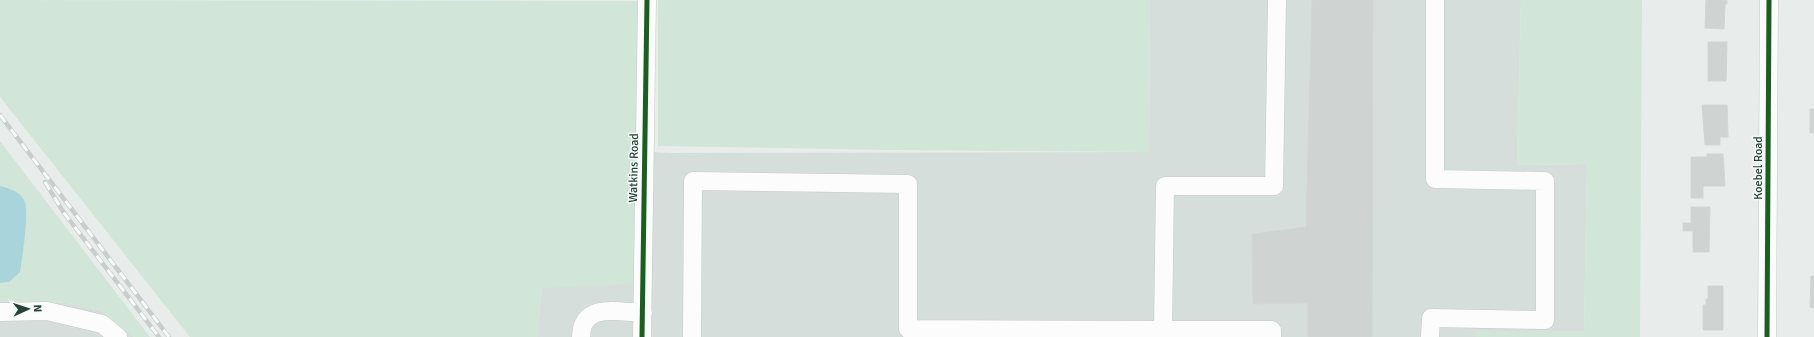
<svg xmlns="http://www.w3.org/2000/svg" width="1814" height="337" viewBox="0 0 1814 337" font-family="Signika,sans-serif">
<style>
.built{fill:#d6dedb}
.green{fill:#d1e6d8}
.water{fill:#a9d4db}
.building{fill:#cfd4d2;stroke:#d1d6d4}
.lines{fill:none;stroke-linecap:round;stroke-linejoin:round}
.minor-casing{stroke:#c5cac8;stroke-width:19}
.minor{stroke:#fcfcfc;stroke-width:18}
.rail-casing{stroke:#c9cdcc;stroke-width:4.5}
.rail{stroke:#f7fbf9;stroke-width:3;stroke-dasharray:9;stroke-linecap:butt}
.cycleway-casing{stroke:#f7fbf9;stroke-width:8}
.cycleway{stroke:#1b5e20;stroke-width:5}
.labels{text-anchor:middle;dominant-baseline:central;stroke-width:3;stroke-linejoin:round;paint-order:stroke}
.street-label{font-size:12px;fill:#24423a;stroke:#f7fbf9}
</style>
<rect width="100%" height="100%" fill="#e8edeb"/>
<path class="built" d="M1150,0h371l-4,165 70,-1 -3,168 -108,-1v6h-939l5,-49 97,-137 30,2 480,-1z
M0,302l68,1 31,7 32,23 3,4h-134z"/>
<path class="green" d="M0,0l639,1 -5,283 -92,4 -5,49h-347l-190,-240z
M658,0h492l-1,152 -263,-2 -228,-4z
M1521,0h121l-2,337h-164v-6h108l3,-167 -70,1z
M0,141l150,196h-16l-3,-4 -32,-23 -31,-7 -68,-1v-19l9,-1 3,-93 -12,-3z"/>
<path class="water" d="M0,186c10,2 18,5 24,14 6,10 -2,58 -4,72l-11,10 -9,1z"/>
<path class="building" d="M1312,0h61l-1,337h-64v-34l-55,1 -1,-70 54,-7z
M1706,0h21v4h-2l-1,25 -19,-1z
M1708,42h19l-1,39h-18z
M1702,105h25l1,32h-8v8h-15z
M1810,109h4v24h-4z
M1707,154h16l2,32h-22v12h-12v-41h16z
M1691,207h19l-1,45h-16v-21h-10v-8h8z
M1811,276h3v32l-4,-1z
M1708,286h15v44h-20v-25h3v-6h2z"/>
<g class="lines">
<g class="minor-casing">
<path id="minor" d="M0,312l47,-1 55,13 16,13
M1163,330h109v7
M581,337c1,-35 37,-25 62,-24
M642,337l5,-337
M692,337l1,-156 215,3v145l255,1 2,-144h109l3,-186
M1430,337l1,-19 114,2v-139l-110,-2v-179
M1767,337l2,-337"/>
</g>
<use href="#minor" class="minor"/>
<g class="rail-casing">
<path id="rail" d="M0,115l169,222
M45,182l19,31 95,124"/>
</g>
<use href="#rail" class="rail"/>
<g class="cycleway-casing">
<path id="cycleway" d="M642,337l5,-337
M1767,337l2,-337"/>
</g>
<use href="#cycleway" class="cycleway"/>
</g>
<g class="labels">
<g class="street-label">
<text transform="translate(634 168) rotate(-89)">Watkins Road</text>
<text transform="translate(1758 168) rotate(-90)">Koebel Road</text>
</g>
</g>
<g transform="translate(28 309) rotate(87)" stroke="#f7fbf9" stroke-width="3" paint-order="stroke">
<path d="M0-3L7 15L0 10L-7 15Z" fill="#24423a"/>
<text y="-6" font-size="11" font-weight="bold" text-anchor="middle" fill="#24423a">N</text>
</g>
</svg>
